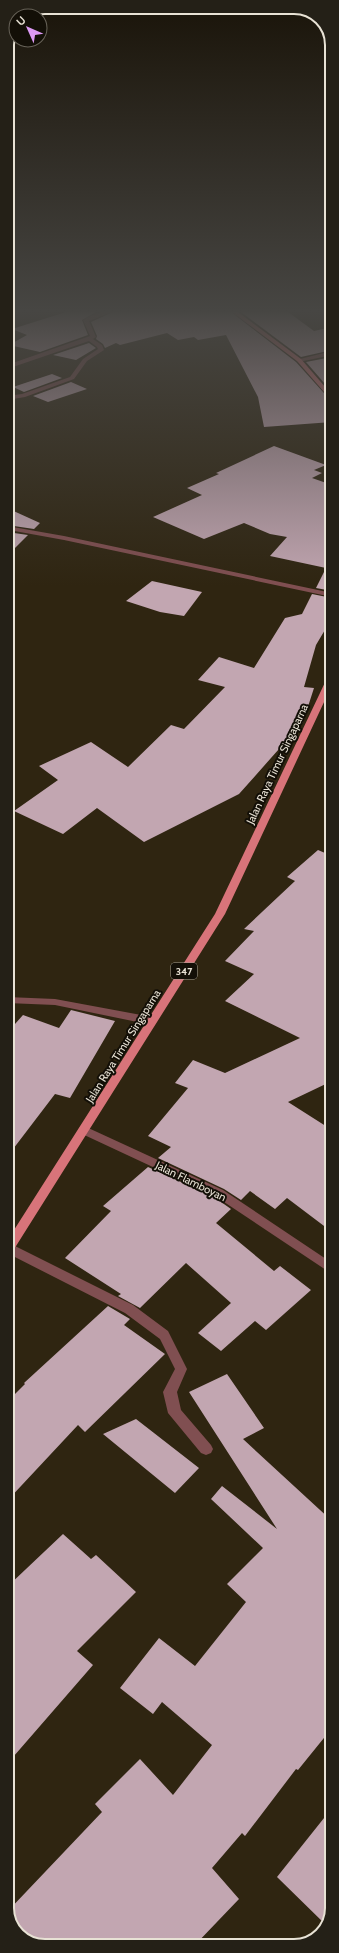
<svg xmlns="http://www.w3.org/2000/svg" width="339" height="1953" viewBox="0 0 339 1953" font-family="Cabin,sans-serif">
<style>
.building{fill:#c2a6b1}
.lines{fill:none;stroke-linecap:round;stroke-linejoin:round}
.minor{fill:#804f51;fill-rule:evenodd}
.primary{fill:#d8747a;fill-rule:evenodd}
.labels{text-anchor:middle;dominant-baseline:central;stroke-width:4;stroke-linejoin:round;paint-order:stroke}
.shield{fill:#130f07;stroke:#a8a397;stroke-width:1}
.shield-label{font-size:10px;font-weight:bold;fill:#e8e2d5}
.street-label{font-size:11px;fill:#e8e2d5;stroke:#130f07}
.rim{fill:none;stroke:#e8e2d5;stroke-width:2}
</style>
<rect width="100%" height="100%" fill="#2f2511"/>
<path class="building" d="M66,312h30l-14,8 6,15 -48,17 -31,-7 18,-10 -15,-6z
M113,312h118l65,50 36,40v20l-68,5 -6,-30 -32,-62 -28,5 -4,-3 -16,3 -11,-7 -47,12 -4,-2 -11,5 -2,-4 -7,-5 1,-3 -6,-14z
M241,312h47l26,19 18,-4v23l-31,7z
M89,343l7,5 -20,12 -23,-5z
M332,357v35l-26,-30z
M52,374l10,4 -38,14 -11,-5z
M71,382l16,7 -39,13 -15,-6z
M274,446l52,19 -12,5 8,3 -10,5 20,7v106l-16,-3 10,-20 -56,-12 17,-19 -17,-3 -26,-11 -40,16 -51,-22 49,-22 -15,-7 32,-14 -3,-1z
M7,508l33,15 -6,6 -27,-4z
M7,532l21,3 -21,21z
M152,581l50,11 -18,24 -24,-4 -34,-11z
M312,594l20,4v20l-16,27 -12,42 10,1 -11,34 -64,72 -95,48 -47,-34 -34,26 -49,-23 44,-31 -19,-14 52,-24 37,25 43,-42 13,4 41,-42 -27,-7 21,-23 35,11 31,-50 17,-4z
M318,850l14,6v225l-44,21 44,28v102l-45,-34 -12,11 -25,-18 -9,9 -17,-11 -66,-31 13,-11 -23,-11 40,-48 -13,-5 18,-23 32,13 75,-35 -75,-37 29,-27 -29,-13 29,-30 -10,-2 51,-48 -8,-4z
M71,1010l44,11 -45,77 -15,-4 -48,63v-124l16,-18 36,13z
M148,1167l66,30 17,12 -15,14 58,48 6,-5 31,24 -45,40 -11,-9 -34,30 -23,-18 33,-30 -45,-40 -46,45 -22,-12 3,-2 -56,-36 46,-47 -8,-5z
M108,1306l22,13 -6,6 41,29 -80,78 -7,-7 -71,76v-99l18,-18 -1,-1z
M227,1374l37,54 -21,11 89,82v207l-34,42 -2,-1 -51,67 -3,-3 -30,35 27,31 -45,47h-154l-22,-11 -11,-23 95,-100 -7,-8 45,-45 33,36 39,-50 -50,-43 -9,12 -33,-26 39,-50 36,28 51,-64 -19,-18 36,-36 -52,-49 11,-13 55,43 -88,-137z
M136,1419l63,49 -24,25 -72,-59z
M63,1534l28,25 5,-4 40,37 -59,59 16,14 -86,99v-177z
M332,1808v100l-6,17 -49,-48z"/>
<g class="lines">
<path class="minor" d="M103,312h9l-23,9 7,16 -3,2 9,6 2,5 -17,11 -13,18 -49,18 -18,3v-4l15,-2 48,-17 13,-18 15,-10 -1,-2 -8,-6 -82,28v-4l83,-29 -7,-16 7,-4z
M332,351v4l-33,7 -3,-2z
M7,526l57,10 268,57v4l-268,-57 -55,-10h-2z
M7,997l48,2 97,18 5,4 -5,4 -97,-20 -48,-2z
M84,1126l139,64 109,73v11l-117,-78 -135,-63 -2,-3 2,-3z
M9,1243l124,62 35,26 19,38 -10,23 4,18 30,35 2,4 -2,4 -5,2 -5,-2 -33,-40 -5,-21 12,-23 -15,-30 -35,-26 -118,-60v-9z"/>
<path class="primary" d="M232,312h6l63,47 31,36v6l-35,-40z
M329,674h3v11l-107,229 -214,340 -4,2v-15l208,-327z"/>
</g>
<linearGradient id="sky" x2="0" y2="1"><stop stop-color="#1a1409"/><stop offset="0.53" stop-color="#474643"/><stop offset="1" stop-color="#474643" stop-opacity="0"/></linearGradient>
<rect width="339" height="586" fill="url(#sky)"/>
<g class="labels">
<rect class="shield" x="171" y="963" width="26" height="16" rx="3"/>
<g class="shield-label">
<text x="184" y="971">347</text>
</g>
<g class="street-label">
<text transform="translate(277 764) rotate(-65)">Jalan Raya Timur Singaparna</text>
<text transform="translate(123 1046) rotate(-58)">Jalan Raya Timur Singaparna</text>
<text transform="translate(191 1181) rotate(26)">Jalan Flamboyan</text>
</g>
</g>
<path d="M0 0H339V1953H0ZM45 14H294A31 31 0 0 1 325 45V1908A31 31 0 0 1 294 1939H45A31 31 0 0 1 14 1908V45A31 31 0 0 1 45 14Z" fill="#242017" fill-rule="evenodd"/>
<path class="rim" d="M45 14H294A31 31 0 0 1 325 45V1908A31 31 0 0 1 294 1939H45A31 31 0 0 1 14 1908V45A31 31 0 0 1 45 14Z"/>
<g transform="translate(28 28) rotate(315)"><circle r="19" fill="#130f07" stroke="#686359"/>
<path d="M0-3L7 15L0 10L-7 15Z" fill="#dc99f4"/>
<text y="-6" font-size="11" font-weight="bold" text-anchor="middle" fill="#e8e2d5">U</text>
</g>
</svg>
